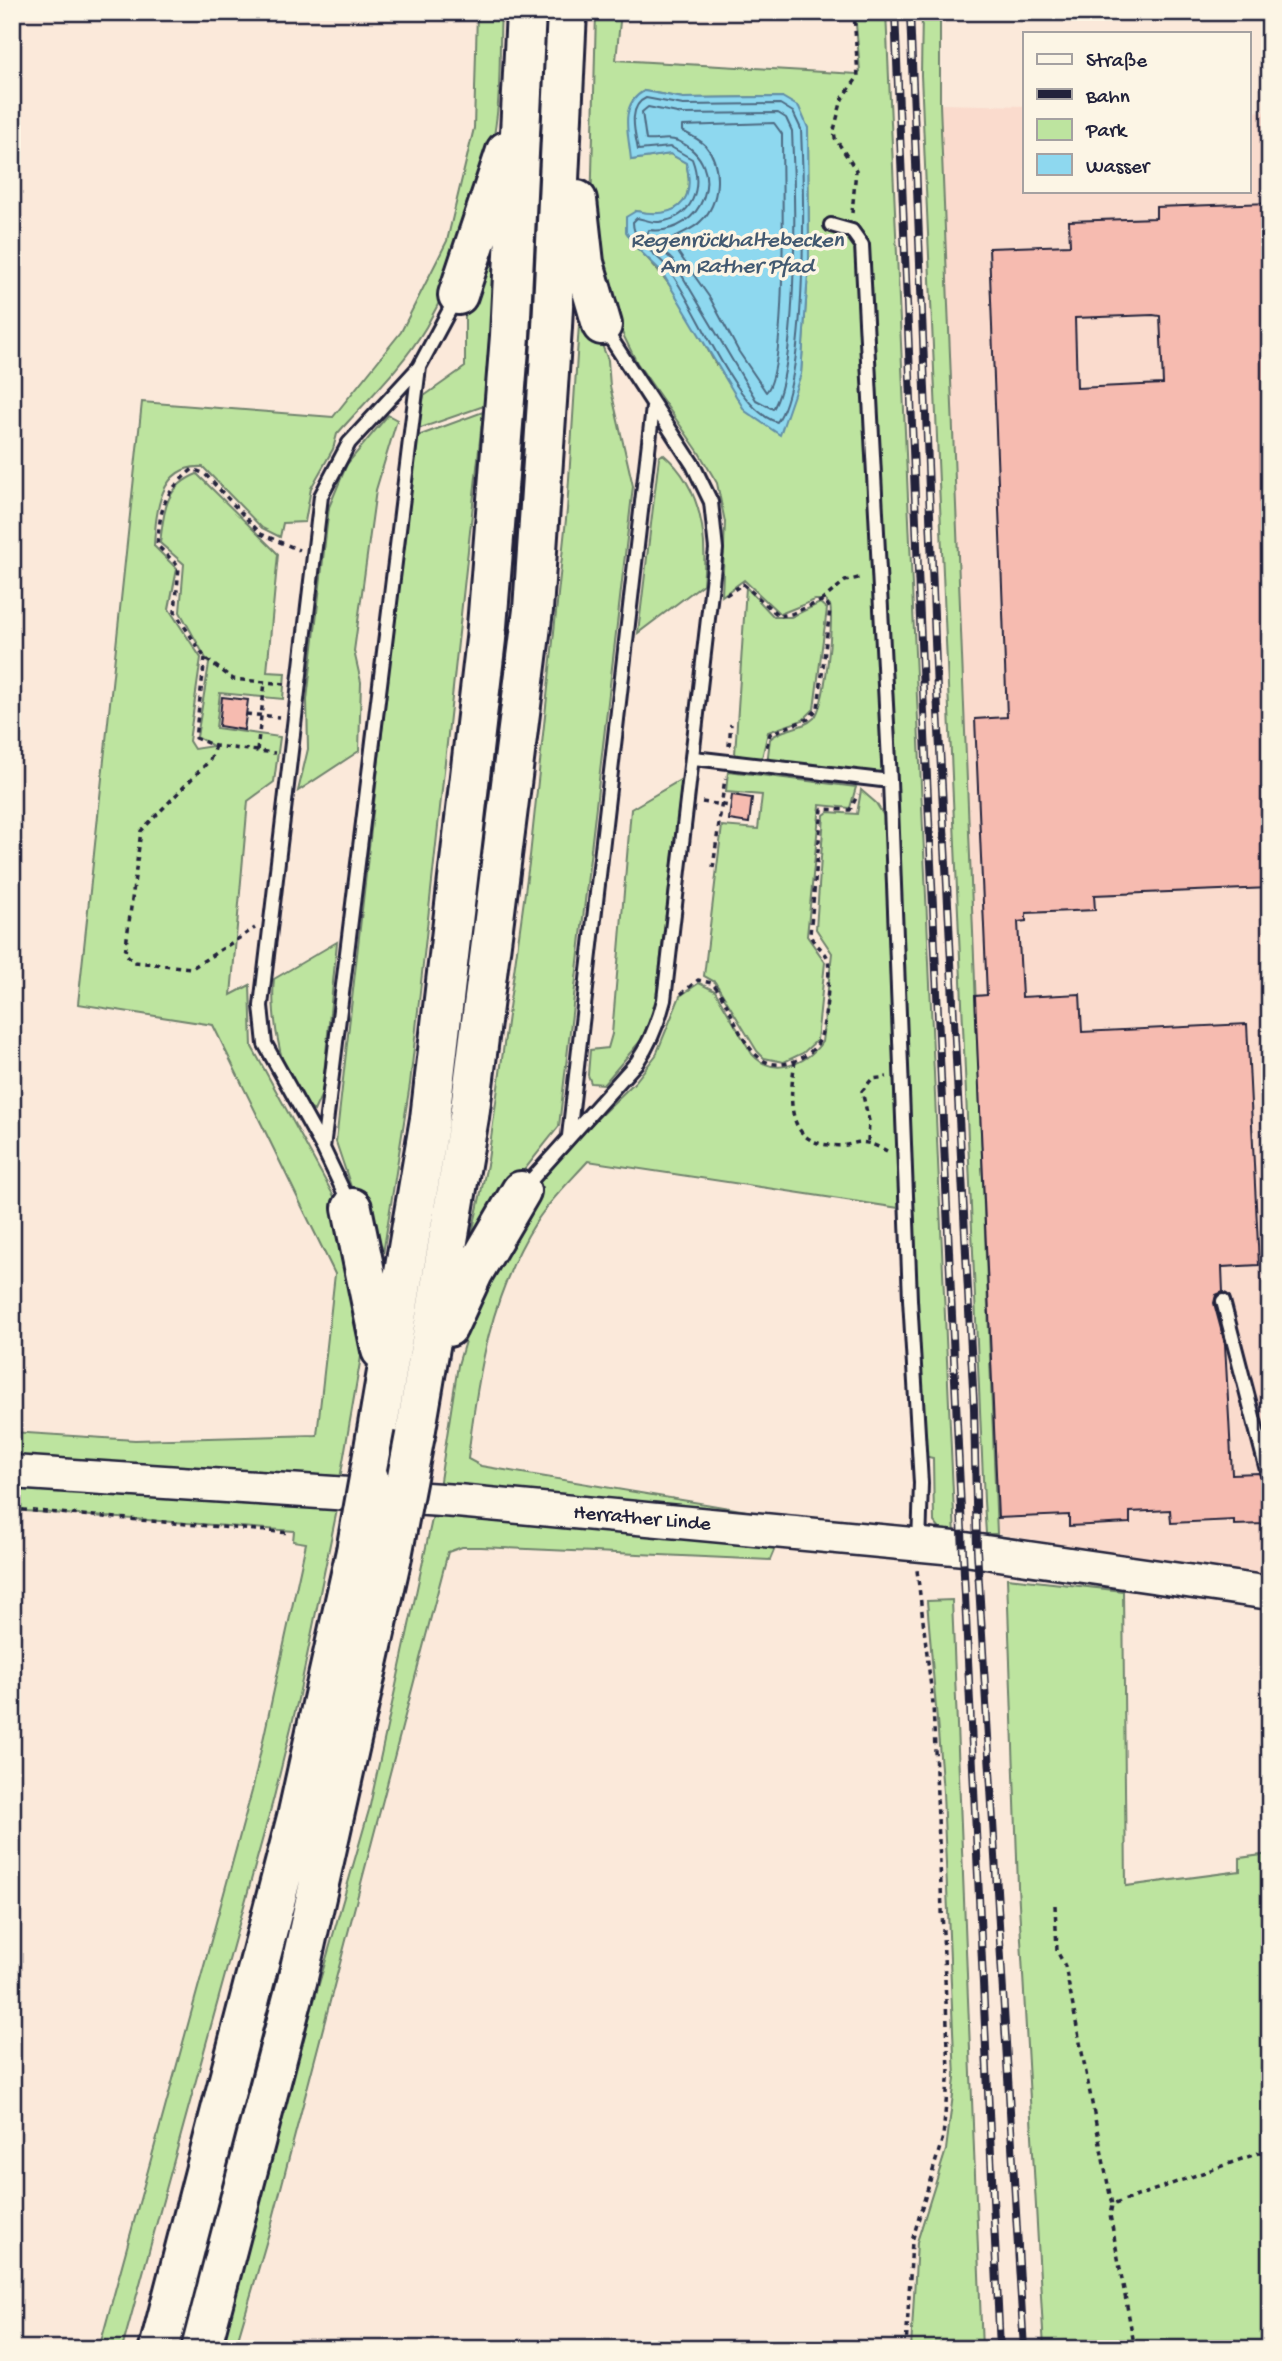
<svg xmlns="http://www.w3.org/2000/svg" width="1282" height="2361" viewBox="0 0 1282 2361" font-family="'Gochi Hand',sans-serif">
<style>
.built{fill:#fadbcd}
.green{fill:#bde49f;stroke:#70836d;stroke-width:2;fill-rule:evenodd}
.water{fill:#8ed8ef;stroke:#638fa7;stroke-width:2}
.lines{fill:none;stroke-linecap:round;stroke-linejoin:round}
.shore{stroke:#4d6b83;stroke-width:2}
.building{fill:#f6bbb0;stroke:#22223b;stroke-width:2;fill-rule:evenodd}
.service-casing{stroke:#22223b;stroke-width:18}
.tertiary-casing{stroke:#22223b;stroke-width:37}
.motorway-casing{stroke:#22223b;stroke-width:44}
.path{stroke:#22223b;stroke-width:3.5;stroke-dasharray:5 5;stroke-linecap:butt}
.service{stroke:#fcf5e5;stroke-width:12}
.tertiary{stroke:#fcf5e5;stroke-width:32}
.motorway{stroke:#fcf5e5;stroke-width:38}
.rail-casing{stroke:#22223b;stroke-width:8}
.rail{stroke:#fcf5e5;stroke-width:5;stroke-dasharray:16;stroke-linecap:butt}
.motorway-bridge-casing{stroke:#22223b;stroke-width:44;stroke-linecap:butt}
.motorway-bridge{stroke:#fcf5e5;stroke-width:38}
.labels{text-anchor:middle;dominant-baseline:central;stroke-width:7;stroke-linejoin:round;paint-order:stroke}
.street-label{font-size:21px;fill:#22223b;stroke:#fcf5e5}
.water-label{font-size:23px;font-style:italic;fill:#425971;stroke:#fcf5e5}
</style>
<rect width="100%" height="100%" fill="#fbe9da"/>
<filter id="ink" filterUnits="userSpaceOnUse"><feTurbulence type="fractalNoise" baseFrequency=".0143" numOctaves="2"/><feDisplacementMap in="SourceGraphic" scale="14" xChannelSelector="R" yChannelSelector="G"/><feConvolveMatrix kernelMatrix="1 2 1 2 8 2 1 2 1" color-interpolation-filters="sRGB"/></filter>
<g filter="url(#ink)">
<path class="built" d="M940,104l85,2v85h224v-80l21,1v1467l-273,-45z"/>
<path class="green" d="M477,12h24c-2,34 0,69 -4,102 -7,65 -38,155 -71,213 -23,39 -59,73 -89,107l-4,15 -22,39 -6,34 -22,1 -3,14 -18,-9 -59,-61c-45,-3 -47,48 -49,79l23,23 -8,40 32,49 -12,83 5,8 19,-3 -16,-9 12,-73 -29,-52 4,-48 -24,-21c4,-31 4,-56 37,-69l81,80 -11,118 18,1 -2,26 -63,-6 -4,35 64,9 -6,45 -26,19 -17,194 19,-10 2,62 89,162 22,136 -23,134 -328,-20v-27l123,8 182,-5 18,-161 -122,-249 -135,-21 64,-602 191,15 68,-85 46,-91 27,-113z
M596,12h25l-5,48 241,14 3,-3 -5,-59h31l69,1525 -12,-4 -9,-11 -1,-64 -9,-2 -12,-191 -18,-489 -127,-12 3,-25c12,-12 32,-9 44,-21 11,-11 20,-96 16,-113l-5,-5h-10l-35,14 -36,-34 -22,16 3,-74 -8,-39 -19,-32 -61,-88 -32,-65 -14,-84zM644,91l39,7 99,-1 26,31 1,130 -8,116 -85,-9c-23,-43 -43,-84 -79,-117l-1,-37c38,9 61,-6 50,-48l-16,-9 -39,6z
M922,12h18v92l57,1430h-11l-2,-33 -63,-1426z
M497,239l-13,167 -66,23 6,-33 41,-29v-58z
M581,293l27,67 2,26 23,100 -74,640 -60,76 -27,47 1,-20 15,-69 42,-304 37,-346z
M483,412l-73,672 -30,189 -44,-131 79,-705z
M388,415l9,5 -21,70 -22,161 7,31 -2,69 -61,40 10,-42 -1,-49 22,-193 18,-43z
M663,454c39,33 45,82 40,130l-65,49 21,-176z
M746,587l28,30h17l29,-14 7,6 -13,100 -11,11 -35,12 -7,30 -26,-8z
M728,771l128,16 -6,21 -30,-3 -13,131 18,26 -8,78 -14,13 -19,9 -20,-4 -7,-7 -42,-69 -11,-6 18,-150 36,3 4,-34 -36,-3z
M682,779l-27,228 -13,32 -38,45 -13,-1 -3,-8 2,-25 18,-2 4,-14 19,-225z
M861,790l15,13 8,13 15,392 -311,-47c-17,19 -38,39 -52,61 -45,71 -59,155 -68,237l13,7 296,50 -338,-29 19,-122 23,-79 48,-91 45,-54 61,-59 21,-27 24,-59 19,-13 16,8 37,63c20,23 53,12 70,-12l10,-89 -16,-24 8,-114 4,-3 29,2z
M337,942l-15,152 -8,17c-33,-18 -44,-98 -40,-132z
M12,1480l327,20 -40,195 -25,102 -152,552h-23l153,-558 54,-248 -13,-2 1,-10 -282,-21z
M434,1510l343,33 -7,17 -289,-13h-19l-14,5 -177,674 -36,123h-21l155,-539z
M1007,1578l116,13 3,295 114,-15v-13l30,-4v495h-226l-26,-463z
M952,1600l30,749h-71l6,-107 29,-92 9,-71 -12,-287 -16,-191z"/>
<path class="water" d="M644,91l39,7 99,-1 17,10 9,21 1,130 -8,116 -21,61 -35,-24 -84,-140 -24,-23 -11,-16v-15l10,-6c38,8 61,-6 50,-48l-16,-9 -39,6c-2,-25 -13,-55 13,-69z"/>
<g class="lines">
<path class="shore" d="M646,98l37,7 97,-1 13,8 8,17c3,59 7,250 -24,293 -43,-12 -80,-117 -110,-155 -12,-15 -34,-24 -34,-45l4,-4c7,1 15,5 22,4 34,-4 44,-34 33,-63l-21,-12 -33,3c-3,-17 -11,-44 8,-52z
M648,107l34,7 96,-1 8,5 6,13c3,56 7,235 -19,278l-17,-9 -82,-138 -27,-27 2,-5c54,7 82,-65 29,-89 -11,-5 -22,1 -32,-1l-4,-28z
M774,123l8,11c0,40 6,238 -16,258l-27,-40 -29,-54 -40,-57c8,-8 22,-10 31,-20 19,-17 22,-56 4,-76 -6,-6 -15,-10 -23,-14v-5z"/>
</g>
<path class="building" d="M1270,203v685l-176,7 1,15 -69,3v8l-8,1 4,75 58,-3 2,38 165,-8 12,241 -37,2 1,25 -7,3 -2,8 11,41 7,130 27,-1 5,15 1,36 -31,1v-5l-63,3 -1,-13 -40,2v11l-61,3v-11l-71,3 -23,-522 12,-1 -12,-276 32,-2 -18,-469 81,-3 -1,-24 87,-3v-11zM1153,315l7,1 3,68 -86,4 -2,-70z
M222,697l26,3 -4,30 -25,-4z
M732,795l20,3 -3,25 -20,-3z"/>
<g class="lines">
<g class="service-casing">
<path id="service" d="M831,225l21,6 10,14 28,536
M694,758l196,23 20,518 11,184 -2,62
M569,1136l84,-729
M323,1148l96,-781
M524,1188l113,-126c14,-20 21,-39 27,-62l52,-451 -5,-47 -18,-37 -89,-137
M350,1205l-27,-57 -58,-104 -4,-38 60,-510 28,-53 70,-76 37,-69
M1223,1301l47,181"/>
</g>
<g class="tertiary-casing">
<path id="tertiary" d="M12,1472l445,29 508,48 305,44"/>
</g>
<g class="motorway-casing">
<path id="motorway" d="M577,200l7,63 18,62
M458,295l48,-144
M352,1208l29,142
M448,1327l25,-54 48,-82
M415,1435l54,-318 64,-507 19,-283 15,-315
M369,1478l61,-359 56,-480 24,-303 16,-324
M159,2349l138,-532 59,-266
M201,2349l96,-367 95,-426"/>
</g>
<path class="path" d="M852,213l4,-43 -21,-32 -1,-8 8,-31 16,-22 -4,-65
M726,595l17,-11 36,32 12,-2 30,-13 5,1 4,7 -12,99 -10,11 -38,15 -4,16
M821,601l24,-20 18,-4
M205,658l-10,80 20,8 60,7
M285,684l-52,-5 -28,-21 -30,-46 4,-45 -22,-22c4,-37 5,-51 36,-76l12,5 56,60 38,16
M246,714l33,3
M215,746l-5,14 -69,71 -16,122 9,9 58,6 63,-40
M729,746l2,-22
M257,751l8,-69
M702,802l29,4
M713,868l12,-90
M681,994l17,-14 14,3c20,21 25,58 49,76 18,13 50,0 59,-20 5,-13 11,-65 8,-79 -2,-11 -15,-14 -18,-26l12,-125 28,1 8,-16
M795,1061c-5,33 -11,80 34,84 30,4 23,-12 58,6
M868,1141l1,-20 -7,-30 10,-12 15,-2
M12,1509l279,24
M1055,1905l2,46 8,15 47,239
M906,2349l6,-108 31,-104 6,-67 -16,-366 -16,-134
M1135,2349l-25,-134 2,-10 158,-56"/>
<use href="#service" class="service"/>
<use href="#tertiary" class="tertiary"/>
<use href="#motorway" class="motorway"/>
<g class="rail-casing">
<path id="rail" d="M895,12l28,679 77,1658
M910,12l27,679 37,717 3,142 47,799"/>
</g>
<use href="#rail" class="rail"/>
<g class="motorway-bridge-casing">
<path id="motorway-bridge" d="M356,1551l13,-73
M392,1556l23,-121"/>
</g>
<use href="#motorway-bridge" class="motorway-bridge"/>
</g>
</g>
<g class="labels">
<g class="street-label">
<text transform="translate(642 1520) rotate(5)">Herrather Linde</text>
</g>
<g class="water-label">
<text x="737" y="241">Regenrückhaltebecken<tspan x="737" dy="26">Am Rather Pfad</tspan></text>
</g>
</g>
<rect width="1282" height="2361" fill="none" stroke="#fcf5e5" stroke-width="42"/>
<rect x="21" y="21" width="1240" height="2319" fill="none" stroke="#22223b" stroke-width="2.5" filter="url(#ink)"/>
<rect x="1023" y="32" width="228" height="161" fill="#fcf5e5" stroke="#a5a1a1" stroke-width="2"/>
<rect x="1037" y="54" width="35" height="10" fill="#fcf5e5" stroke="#a5a1a1" stroke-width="2"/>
<text x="1086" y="66" font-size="21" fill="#22223b">Straße</text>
<rect x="1037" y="89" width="35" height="10" fill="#22223b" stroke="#a5a1a1" stroke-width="2"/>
<text x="1086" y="102" font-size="21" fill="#22223b">Bahn</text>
<rect x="1037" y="119" width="35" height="21" fill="#bde49f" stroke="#a5a1a1" stroke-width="2"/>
<text x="1086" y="136" font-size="21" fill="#22223b">Park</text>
<rect x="1037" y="154" width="35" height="21" fill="#8ed8ef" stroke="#a5a1a1" stroke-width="2"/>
<text x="1086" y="172" font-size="21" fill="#22223b">Wasser</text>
</svg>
